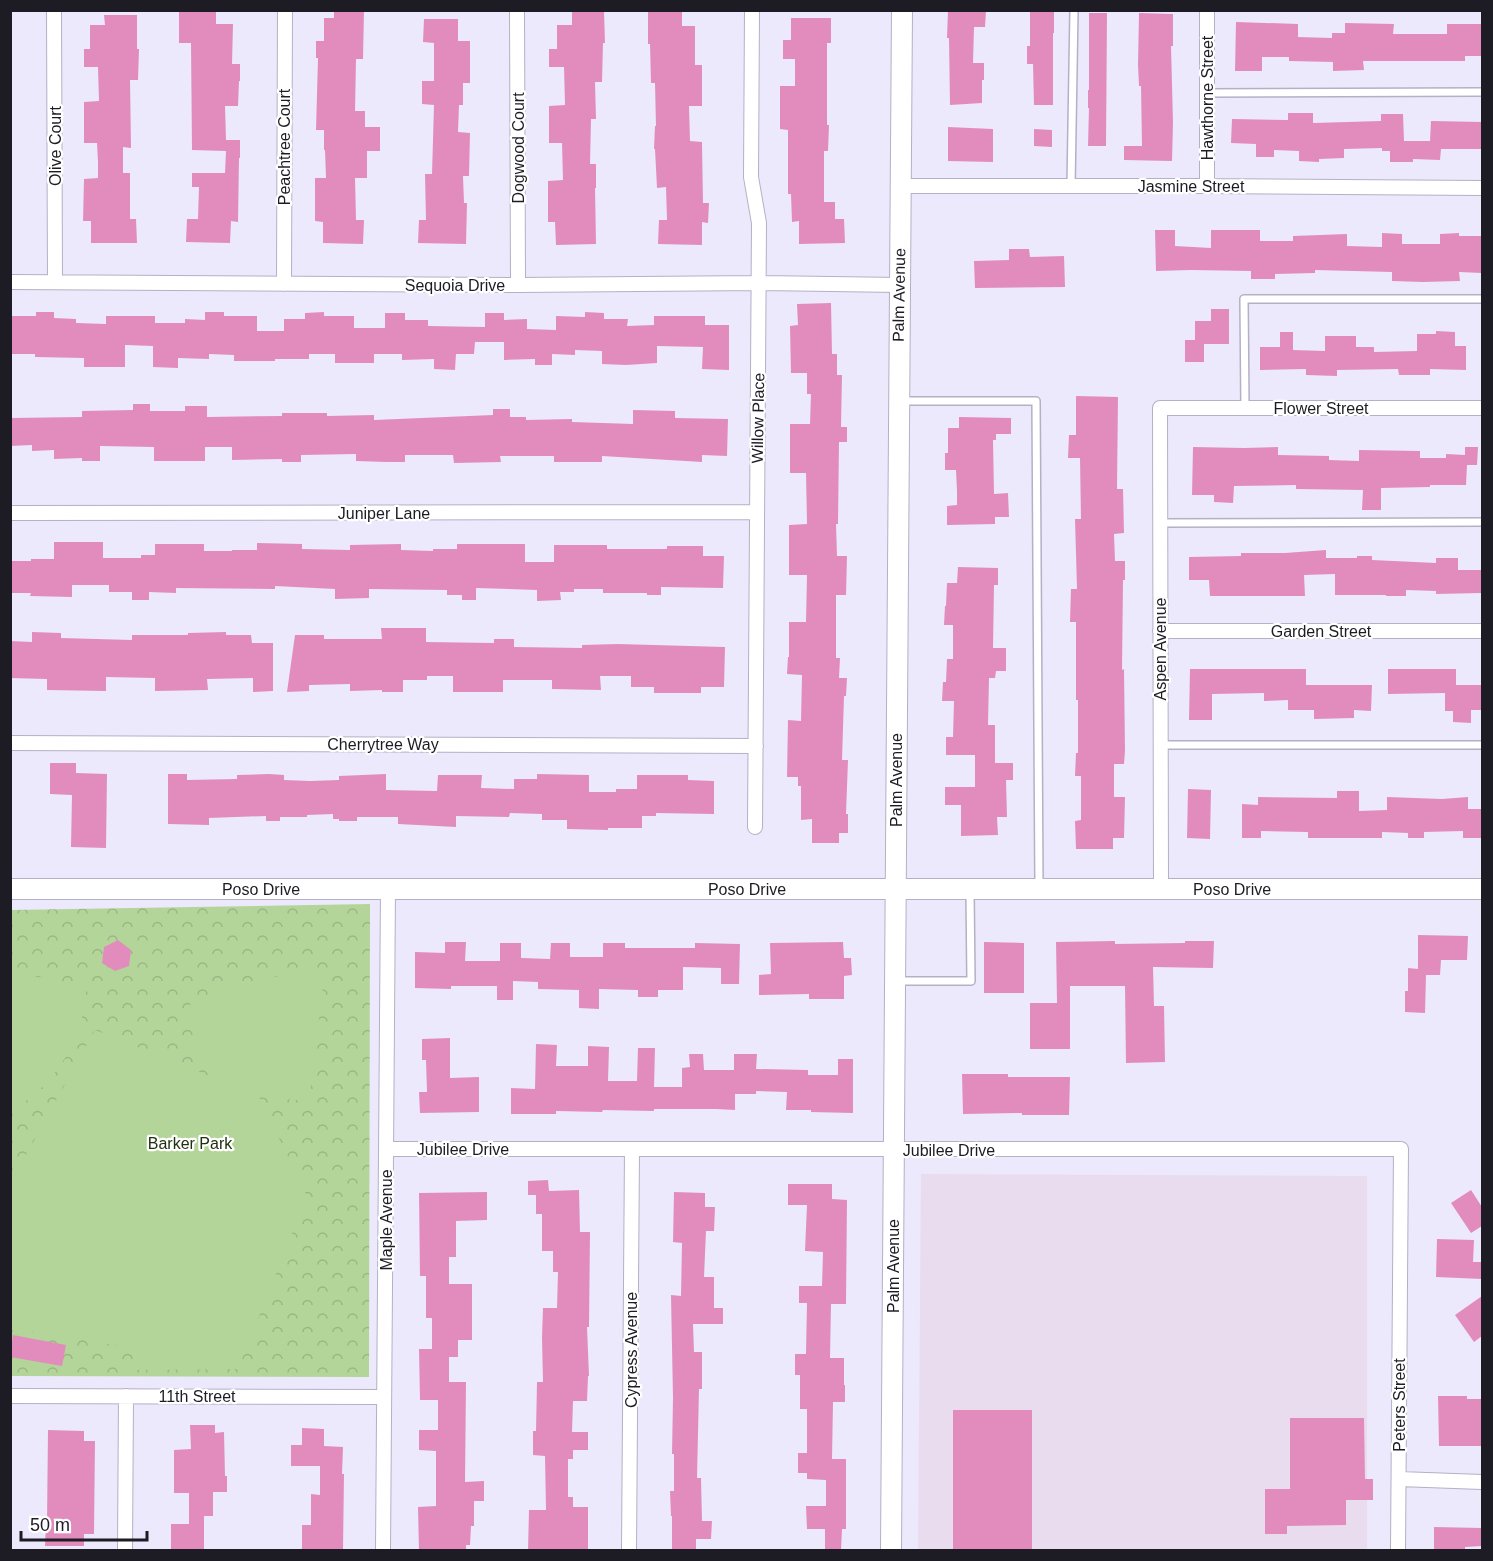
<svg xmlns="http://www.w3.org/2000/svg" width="1493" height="1561" viewBox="0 0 1493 1561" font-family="Arial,sans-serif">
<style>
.education{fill:#eadcef}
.park{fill:url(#park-crowns)}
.pitch{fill:#b4d599}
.building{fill:#e28cbd}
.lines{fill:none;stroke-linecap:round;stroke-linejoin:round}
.lane-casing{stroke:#b4b0c6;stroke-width:10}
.street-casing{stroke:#b4b0c6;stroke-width:16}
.secondary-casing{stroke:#b4b0c6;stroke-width:22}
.lane{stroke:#fff;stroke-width:7}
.street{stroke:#fff;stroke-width:14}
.secondary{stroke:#fff;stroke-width:20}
.labels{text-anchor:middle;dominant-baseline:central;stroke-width:4.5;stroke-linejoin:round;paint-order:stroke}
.street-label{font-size:16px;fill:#1d1b23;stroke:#fff}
.park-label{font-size:16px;fill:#20310f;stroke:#fff}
</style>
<defs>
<pattern id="park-crowns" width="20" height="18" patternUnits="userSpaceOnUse" patternTransform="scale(1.5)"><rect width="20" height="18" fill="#b4d599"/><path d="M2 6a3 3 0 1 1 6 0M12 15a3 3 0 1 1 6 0" fill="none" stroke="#9ab684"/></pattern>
</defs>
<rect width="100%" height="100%" fill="#ece9fc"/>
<path class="education" d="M921,1174l446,2v374h-449z"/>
<path class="park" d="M370,904l-1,473 -358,-1 -1,-466z"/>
<path class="pitch" d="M303,969c11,3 16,7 20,17l-14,115 -50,-4 48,99 -69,173 -106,1 2,-22 -123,-20v-146l84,-152 129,52 -30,-32 -4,-49z
M11,972l76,14c-3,17 -4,35 -11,51 -13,30 -36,58 -65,73z"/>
<path class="building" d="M179,10h37v14h17l-1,40h8v17h-1l-1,25h-13l1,34h14v18h-1l-1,64 -7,-1 -1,22 -44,-1 1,-23h11l1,-32h-7v-14h33l1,-22 -34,-1 -1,-107h-12z
M334,10h30l-1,49h-7l-1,52h10v16h15v24h-13v27h-12l1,42h8l-1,24 -40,-1v-21l-8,-1v-43h11l-1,-28h-1v-20h-8l2,-72h-2v-17h8v-23h10z
M948,10h38l-1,17h-11l-1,36h11v17h-2v23l-32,2 -1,-67h-2z
M1030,10h24v23h-1v72h-19l-1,-41h-6v-18h3z
M604,11l1,32h-2l-1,39h-7l1,37h-5l-1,45h6v24h-1l1,56 -40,1 -1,-23h-7v-41l15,-1 -1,-37h-13v-37l16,-1 -1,-38h-15v-18h8v-24h15v-13z
M648,12h34v14h13v39h7v41h-13l1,35 12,1 1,61h6l-1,20 -6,-1v23l-44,-1 1,-24h8l-1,-33 -9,1 -2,-39h-1l1,-23h1l-1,-43h-4l-1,-39h-2z
M1089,13h18l-1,133h-18l1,-38h-1v-18h1z
M1139,13l34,1v32h-2l2,77 -1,38 -48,-1v-14h18l-1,-60h-2l-1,-21z
M104,15h33v34h2l-1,31h-8l1,68 -8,-1v26h7v46h6l1,24h-46v-22h-8l1,-42 14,-1v-16l-1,-19h-13v-41l15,-1 -1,-34h-14v-18h6v-24h15z
M791,18h40v25h-4v82h2l-1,26h-4v51h11v17h9l1,24 -46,1v-23l-7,1 -1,-28h-3v-64l-8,-1v-43h15v-27h-12v-19h8z
M424,19h34v22h12v42h-7v22h-4l-1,27 12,1 -1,43h-6l1,27h3l-1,41 -48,-1 1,-23h7l-1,-46h7l2,-69 -12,-1v-23h12v-38l-11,-1z
M1236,22l62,2v13l34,1v-5h13v-10l49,1 -1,10h54v-10h35v32h-17v5h-102l1,9 -31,1v-9l-44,-1v-4h-27v14h-27z
M1288,113h25v10l68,-2v-7h22l1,27h26l1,-20 51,1v27h-41l-1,11 -27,-1v3h-23v-11h-8v-3l-38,1v9l-25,1v3l-20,-1v-10l-25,-1v7h-18v-13l-25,-1 1,-24 56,1z
M948,127l45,2v33l-45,-1z
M1034,129l18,1v17l-18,-1z
M1155,230h20v16l36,2v-18h49v11h33v-5l54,-2v12l35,1v-14l20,1v10h38v-10l19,-1v3h23v37l-23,-1 1,9 -37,1 -31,-1v-9l-77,-2v3l-40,1v5h-24v-8l-60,-1 -35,1z
M1009,249h20l1,8 34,-1 1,31 -90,1 -1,-27 35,-1z
M831,303l1,51h5v21h5l-1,52h6v15h-8l-1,82h-2l1,32h10l-1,39h-10v63h4l-1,20h8l-1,18h-2l-2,64h6l-2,54h2v19h-9v10h-27v-24l-11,1v-34h-3v-9h-11l1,-57 13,1 1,-46 -15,-1 1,-17h1v-35h17l1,-47h-18v-50l18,-1 -1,-51h-16v-49h20l1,-30h-4v-21h-16l-1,-47 8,-1 -1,-21z
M1211,309h18v35h-25v18h-19v-22h10v-19h16z
M36,312h18v6l22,1v4l30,1v-8h49v7h30v-4l20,1v-8h19v4h33v15h27v-12h21v-6l19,-1v4h30v12h31v-15h20v7h23v6l57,1v-14h19v7l23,-1v10l29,1v-14l29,1v-5l19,1v6h24l-1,7 27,-1v-9h51v9h24v45l-27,-1 1,-22 -46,-1v17l-31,2 -24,-1v-13l-27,-1v5l-23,-1v11h-17v-6l-31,1v-18h-29l-1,12h-18l-1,16 -21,-1v-10l-32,1v-6h-28v9h-39v-9h-26v5h-34v2h-41v-6l-25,-1v5l-31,-1v10l-25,-1v-21l-28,-1v22h-41v-9l-49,-1v-3h-25v-38h26z
M1436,331l19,1v14h11v24l-36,-1v6h-31l-1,-6 -61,1v6l-31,-1v-6l-46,1v-23h20v-15h13v18l32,1v-15h31v11h18v5l43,-1v-17h19z
M1076,396l42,1 -1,92h6l1,44 -10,1 1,27h10v19h-2l-1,90 2,-1 1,82 -1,13h-10v33h11l-1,41h-11v11h-37l-1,-28 6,-1v-44h-6l1,-23h2v-53h-2v-78h-6l1,-33h6l-2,-70h6l-1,-61h-12l1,-23h7z
M133,404h17v7h35v-5h22v11l75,-1v-3h45v3l47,-1v5l119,-5v-6h17v8h16v3l46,-1v3l61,2v-14l42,1v7l53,1 -1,37 -25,-1v7l-100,-6v6h-48v-6h-54l1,6 -47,1 -1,-8h-48v7h-19l-30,-1v-7l-55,1v7h-19v-3l-50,1v-13h-27v14h-51v-14l-54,-1v15h-18v-3l-28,1v-9l-22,1v-6l-22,1v-28l72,-1v-6l51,-1z
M959,417l52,1v16h-15v6h-3l1,54 14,-1 1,24h-14v7l-48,1v-19l10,-1v-14l-1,-21h-11v-17h3v-25h11z
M1193,447l51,1 34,-1v8l51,1v4l30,1v-11l61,1v7h26v-4l19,1v-8h13l-1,18h-10l-1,20h-36v2l-49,1v22h-19l1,-20 -67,-1v-4l-62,1 -1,17 -19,-1v-7h-22z
M54,542h49v16h38v-3h14v-11h49v7h28v-1h25v-7l45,1v5l48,1v-5l51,-1v6l32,1v-2h24v-5h68v18h29v-17h53v4h60v-3h36v10h21l-1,32 -62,-1v8h-14v-2h-44v-4h-29v3h-14l1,8 -24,1v-11l-61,-2v12h-14v-5h-15v-5l-78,-1v9l-34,1v-10l-60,-3v3l-99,-1v5l-27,-1v8h-17v-8h-23v-7h-37v12l-42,-1 1,-3h-20l-1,-32h21v-2h23z
M1326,550v8h31v-2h15v4l64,3v-5h22v12h24v23l-46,1v-3l-30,-1v6h-20v-1h-51v-21l-31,1 1,21h-95l-1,-16h-20v-23l52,-1v-3h44z
M958,567l40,1v17h-4l-1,63h13v23h-10l-1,7h-6l-1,47h7v38h18v17h-7l1,37h-10l1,18 -37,1v-31h-16v-18h30v-32h-29v-18h7l1,-36h-12l1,-19h3l1,-23h6v-34h-9l1,-19h1l1,-23h10z
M381,628h45v14l68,1v-4h20v8l68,1v-3l36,-1 107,3 -1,40h-23v6h-47v-6h-23v-11h-31l1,14 -49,-1v-9h-49v12h-50v-16h-26v4h-24v12h-21v-2l-32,1v-7l-41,1v6l-22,1 8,-57h29v4h58z
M32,632l29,1v5l71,2v-5h56v-2l38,-1v3h25l1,8h21v48l-20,1v-14l-46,1 1,11 -53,1v-13l-49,-1v14l-59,-1v-11l-37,-1v-37l22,1z
M1190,669h116v16h66l-1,26 -17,-1v8l-40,1v-9h-26v-10l-24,1v-8l-52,1v26h-23z
M1388,669h68v16h26v25h-11v13l-18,-1v-11h-8v-18l-57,1z
M50,763h26v10l31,1 -1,74 -35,-1 1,-52 -22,-1z
M168,774h19v6l50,-1v-4l32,-1 15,1v5l26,1 29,-1v-4l47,-2v16l51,1 1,-16h44l-1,13 33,1v-10h23v-5l52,1v17h27v-3h21v-14h51v5l26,1v33l-58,-1v3h-14v12h-34v2l-41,-1v-9h-25v-6l-32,-1 -1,4 -53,-1v11l-58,-3v-7h-41v4h-18v-2h-6v-5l-26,1v2h-27v4h-14v-5l-57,2v7l-41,-1z
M1188,789l23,1 -1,49 -23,-1z
M1337,791h22v20l28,-1v-13l55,2 26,-2v12h14v29h-19v-7l-39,1v6h-16v-5l-26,-1v6h-74v-6l-47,-1v7h-19v-34l16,1v-8l79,1z
M1418,935l50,1 -1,24h-26l-1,15h-14l-1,38 -20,-1v-21h3v-23l10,1z
M118,940l13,10 -2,16 -14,5 -13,-8 2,-16z
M1115,941v3l70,-1v-2h29l-1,27 -60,-1 1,39h10l1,56 -39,1 -1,-77h-55v63h-40v-46h27l-1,-61z
M445,942h21l-1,19h35v-18h21v15l29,1 1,-16h19v14h33v-14h22v5h70v-5l45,1 -1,40h-18v-16l-38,-1v23h-25v7h-20v-7l-39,-1v20l-20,-1v-18l-41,-1v-7l-25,-1v19h-16v-14h-46v3l-36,-1v-36l30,1z
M843,942l1,16h7l1,17 -8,1v23h-35v-5l-50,1v-20l12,-1 -1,-31z
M984,942l40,1v50h-40z
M450,1038v40l29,-1v35l-59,1 -1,-21h8l-1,-32h-4v-21z
M536,1044l21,1 -1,21h32v-20l21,1 -1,34h29l1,-33h17l-1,39h28v-19l8,-1 -1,-13h14l1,16h30v-16h23l-1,15 52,1v5h30v-16h15v54l-42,-1v-2h-25l1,-18 -31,-1v3h-21v16l-19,-1h-62v2l-51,-1 -1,2 -46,-1v3h-45v-26l24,1z
M962,1074h46v3h62l-1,38h-47v-2l-59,1z
M548,1180l1,11 30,-1 1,42h10l-1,95h-2l2,49h-1l-1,25h-14l-1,31h16v18h-15v9h-5v38h5v10h15v44h-60l1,-41h17l-1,-54 -12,-1v-24h3l1,-49h6l-1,-44 1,-30h14l1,-36h-5v-21h-11v-37h-6v-19h-8v-14z
M788,1184h44v15l15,1 -1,104h-15l-1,54h14v27h1v17h-12l-1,57h14v70h-4l-1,22h-16v-22h-18l-1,-23h20v-26l-19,-1v-6h-9v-20h9v-44h-7v-34h-5v-21h11l1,-51h-8v-17h23l1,-34 -18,-1 2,-46h-19z
M1471,1190l11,17v19l-11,7 -20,-30z
M487,1192v28l-31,1v36h-7v27h23v56h-14v17h-9v25h17l-1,100 19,-1v20h-10v25h-3l-1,19h-4v6h-47l-1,-44 18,-1v-55l-17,-1v-20h19v-30h-18l-1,-51h13v-31h-6v-42h-6l-1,-83z
M674,1192l31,1v14h10l-1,24h-8l-2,46h10v31h9v16h-30l1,28h8v37h-3l-2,89h4l1,43h10l-1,18h-15v12h-24v-35h-1l-1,-25h4v-37h-2l1,-56 -2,-103 10,1 1,-53 -9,-1z
M1437,1239l37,1 -1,22h9v17l-46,-2z
M1482,1296v40l-8,6 -19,-27z
M13,1335l53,10 -4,21 -52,-9z
M1438,1396h29v3h15v47h-43z
M953,1410h79v141h-79z
M1290,1418h74l1,61h8v21h-27v25l-59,1v8h-22v-45h25z
M190,1425h25v8l9,-1 1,44h2v16h-14v24h-9v35h-33v-27h18v-31h-15v-43l17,-1z
M302,1428l22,1v17l19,1 -1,27h2l-1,77h-41v-26h9v-31l9,1v-29h-29v-21h11z
M48,1430l36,1v10h11l-1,93h-10v12h-39l1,-23h1z
M1434,1527l48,1v18l-17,1v4h-31z"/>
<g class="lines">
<g class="lane-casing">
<path id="lane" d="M1207,93l275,-1
M1071,186l3,-176
M902,401h134l3,486
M1245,408l-1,-109h238
M1160,523l322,-1
M1160,745h322
M897,981h74l-1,-89"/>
</g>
<g class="street-casing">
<path id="street" d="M54,10l1,272
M517,10l1,275
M752,10l-1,167 8,46 -4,604
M900,186h307l275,2
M1207,186v-176
M10,282l508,3 241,-2 140,2
M284,284l1,-274
M10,513l747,-1
M1160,631h322
M10,743l746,3
M1161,889l-1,-481h322
M386,1149h1015l-3,401
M10,1396l374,1
M1399,1479l83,3
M125,1550l1,-154
M383,1550l5,-661
M629,1550l3,-400"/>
</g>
<g class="secondary-casing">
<path id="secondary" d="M10,889h1472
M891,1550l11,-1540"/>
</g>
<use href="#lane" class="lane"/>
<use href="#street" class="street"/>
<use href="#secondary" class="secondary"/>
</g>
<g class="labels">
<g class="street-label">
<text transform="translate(1207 98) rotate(-90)">Hawthorne Street</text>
<text transform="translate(55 146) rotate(-90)">Olive Court</text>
<text transform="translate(284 147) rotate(-90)">Peachtree Court</text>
<text transform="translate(518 148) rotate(-90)">Dogwood Court</text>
<text x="1191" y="186">Jasmine Street</text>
<text x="455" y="285">Sequoia Drive</text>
<text transform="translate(899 295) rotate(-89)">Palm Avenue</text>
<text x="1321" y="408">Flower Street</text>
<text transform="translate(758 418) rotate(-89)">Willow Place</text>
<text x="384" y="513">Juniper Lane</text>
<text x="1321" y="631">Garden Street</text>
<text transform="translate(1160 649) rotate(-90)">Aspen Avenue</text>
<text x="383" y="744">Cherrytree Way</text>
<text transform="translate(896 780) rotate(-90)">Palm Avenue</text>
<text x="261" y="889">Poso Drive</text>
<text x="747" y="889">Poso Drive</text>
<text x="1232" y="889">Poso Drive</text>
<text x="463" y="1149">Jubilee Drive</text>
<text x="949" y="1150">Jubilee Drive</text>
<text transform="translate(386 1220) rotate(-90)">Maple Avenue</text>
<text transform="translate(893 1266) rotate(-90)">Palm Avenue</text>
<text transform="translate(631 1350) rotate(-90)">Cypress Avenue</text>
<text x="197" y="1396">11th Street</text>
<text transform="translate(1399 1405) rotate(-90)">Peters Street</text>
</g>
<g class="park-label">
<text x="190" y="1143">Barker Park</text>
</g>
</g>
<rect width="1493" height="1561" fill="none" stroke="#1d1b23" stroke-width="24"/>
<path d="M21 1531v9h126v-9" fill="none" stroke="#1d1b23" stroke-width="3"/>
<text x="30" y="1531" font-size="18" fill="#1d1b23" stroke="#ffffff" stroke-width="4.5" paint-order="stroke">50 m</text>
</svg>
